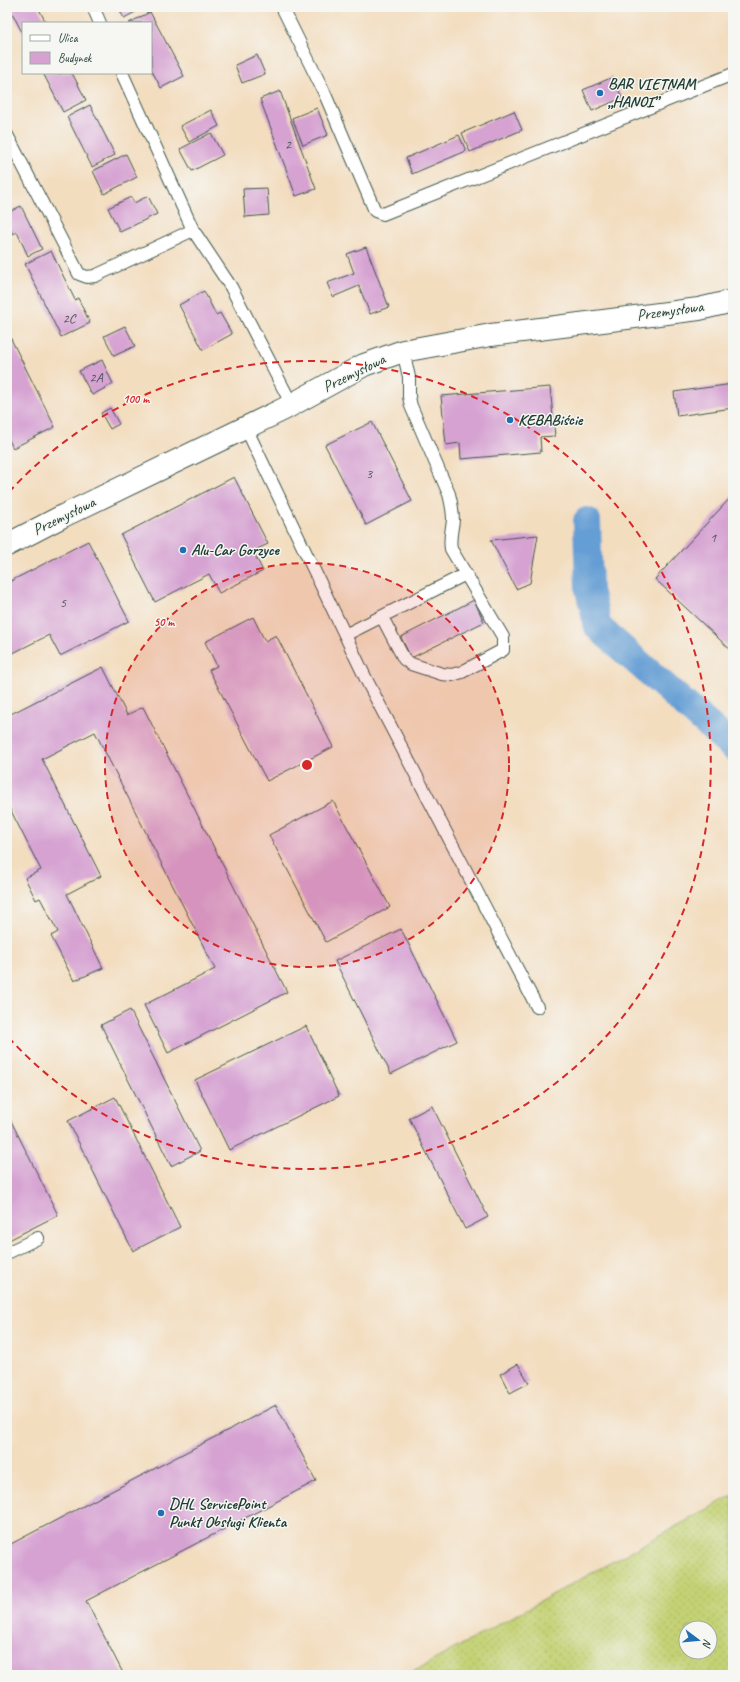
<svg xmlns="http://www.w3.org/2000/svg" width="740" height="1682" viewBox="0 0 740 1682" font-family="Caveat,sans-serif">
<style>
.garden{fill:url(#garden-dots);stroke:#728854;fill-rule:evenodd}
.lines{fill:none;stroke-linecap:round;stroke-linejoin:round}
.canal{stroke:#659ed4;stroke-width:28}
.building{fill:#d6a2d2}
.lane-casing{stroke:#3f5549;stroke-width:14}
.street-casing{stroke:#3f5549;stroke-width:24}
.lane{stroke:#fff;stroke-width:12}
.street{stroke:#fff;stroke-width:22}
.ring{fill:none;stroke:#d62828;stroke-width:2;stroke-dasharray:7 5}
.poi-dot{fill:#1f6fb2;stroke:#f6f6f2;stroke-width:1.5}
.labels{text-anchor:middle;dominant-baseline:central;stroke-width:3;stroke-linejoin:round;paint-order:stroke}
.number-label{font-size:14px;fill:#4d565c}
.poi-label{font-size:16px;font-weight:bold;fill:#1f3d34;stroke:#f6f6f2;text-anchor:start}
.street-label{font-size:16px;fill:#1f3d34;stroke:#f6f6f2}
.centre{fill:#d62828;stroke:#f6f6f2;stroke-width:2}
.ring-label{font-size:12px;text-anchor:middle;font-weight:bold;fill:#d62828;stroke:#f6f6f2;stroke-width:3;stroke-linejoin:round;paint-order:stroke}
</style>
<defs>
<pattern id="garden-dots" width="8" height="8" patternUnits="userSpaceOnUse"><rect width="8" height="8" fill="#c4d274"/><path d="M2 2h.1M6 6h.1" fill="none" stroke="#a8b565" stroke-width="1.8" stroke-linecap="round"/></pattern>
</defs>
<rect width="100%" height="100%" fill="#f6f6f2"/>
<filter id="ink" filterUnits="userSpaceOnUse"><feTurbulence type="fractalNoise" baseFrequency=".025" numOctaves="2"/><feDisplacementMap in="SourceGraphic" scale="8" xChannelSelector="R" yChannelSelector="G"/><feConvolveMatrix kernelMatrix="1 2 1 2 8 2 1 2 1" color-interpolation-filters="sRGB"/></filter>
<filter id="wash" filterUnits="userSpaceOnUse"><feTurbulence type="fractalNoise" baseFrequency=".012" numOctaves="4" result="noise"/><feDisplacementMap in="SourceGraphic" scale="16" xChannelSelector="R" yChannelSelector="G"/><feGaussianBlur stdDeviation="0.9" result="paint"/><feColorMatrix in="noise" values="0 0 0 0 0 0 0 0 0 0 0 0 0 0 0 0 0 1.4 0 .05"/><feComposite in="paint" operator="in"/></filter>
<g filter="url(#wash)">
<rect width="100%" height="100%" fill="#f3ddbf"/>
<path class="garden" d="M733,1495v180h-326zM686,1628h24v24h-24z"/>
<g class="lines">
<path class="canal" d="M587,521l2,69 9,37 135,120"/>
</g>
<g id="blocks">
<path class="building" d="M9,7h29l8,16h-23v11z
M118,7h27l-21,11z
M150,12l34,64 -23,12 -10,-19v-46h-22z
M257,55l8,19 -23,9 -7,-18z
M43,73h29l14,27 -23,12z
M613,77l9,21 -30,13 -9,-21z
M280,91l36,98 -20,7 -36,-97z
M90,105l25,50 -23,12 -25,-50z
M317,108l11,27 -25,10 -11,-27z
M211,110l8,16 -30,16 -9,-16z
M514,111l8,19 -52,22 -8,-19z
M211,133l12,22 -31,16 -12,-22z
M459,135l7,16 -54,23 -6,-16z
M126,154l11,23 -33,17 -11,-23z
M267,188l2,27 -24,2 -2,-28z
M148,196l9,18 -37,18 -12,-24 23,-11 3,6z
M21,206l21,43 -14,7 -11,-24 -4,2 -6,-11v-10z
M366,247l23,60 -19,7 -11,-28 -26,11 -6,-14 27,-10 -7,-19z
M51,251l24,49 3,-2 12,25 -29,14 -36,-73z
M204,291l12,24 4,-2 12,21 -29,16 -24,-45z
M125,326l10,20 -21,10 -10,-20z
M7,331l48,96 -42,21 -6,-12z
M102,360l11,24 -21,11 -13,-24z
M733,384v24l-56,8 -3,-24z
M550,387l5,49 -15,1 1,15 -80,7 -1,-16 -14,2 -5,-49z
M110,408l9,16 -9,5 -9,-16z
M372,422l40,79 -46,24 -41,-80z
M234,477l34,67 -15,7 10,20 -44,22 -10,-19 -54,28 -34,-67z
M733,495v157l-78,-73z
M538,535l-8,48 -14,6 -25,-49z
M88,541l41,80 -69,35 -11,-21 -42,21v-73z
M474,600l10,22 -73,36 -10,-21z
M253,617l12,24 11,-6 57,112 -66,34 -58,-111 8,-4 -12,-24z
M103,667l24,48 16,-8 144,285 -119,61 -24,-48 71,-36 -120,-237 -53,27 59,117 -34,18 36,74 -29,13 -23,-45 7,-4 -18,-34 -4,2 -11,-22 16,-8 -34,-67v-87z
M333,801l57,106 -64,35 -57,-107z
M401,929l56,112 -66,33 -56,-113z
M130,1010l70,141 -29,15 -70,-141z
M306,1026l33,70 -110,54 -34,-70z
M115,1097l65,130 -47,24 -65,-130z
M432,1106l56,111 -23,12 -56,-111z
M7,1113l51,102 -51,26z
M518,1364l11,19 -19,10 -10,-19z
M276,1405l40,76 -230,120 38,74h-117v-129z"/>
</g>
</g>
<g filter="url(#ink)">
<use href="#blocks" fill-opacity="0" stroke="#3f5549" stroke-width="1"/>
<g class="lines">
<g class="lane-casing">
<path id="lane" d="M93,7l7,16
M282,7l42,85 51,119 8,3 350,-140
M122,73l71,157 38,57 61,118
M7,135l72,139 8,3 8,-1 98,-46
M246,428l121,253 170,326
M382,617l22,42 7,5 31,10 10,1 10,-3 41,-22v-13l-52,-88c-2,-11 1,-19 2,-29 0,-10 -2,-18 -4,-26l-38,-88 -2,-9v-20l-6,-26
M345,635l121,-61
M7,1253l31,-15"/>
</g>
<g class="street-casing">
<path id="street" d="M7,545l54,-28 223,-108 80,-44 39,-14 88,-16 208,-26 34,-8"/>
</g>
<use href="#lane" class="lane"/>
<use href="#street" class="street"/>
</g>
</g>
<circle cx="307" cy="765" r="202" fill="#d62828" fill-opacity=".12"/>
<g class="ring">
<circle cx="307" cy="765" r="202"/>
<path d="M9 492A404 404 0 1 1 9 1038"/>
</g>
<g class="poi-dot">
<circle cx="600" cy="93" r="4"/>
<circle cx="510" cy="420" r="4"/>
<circle cx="183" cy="550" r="4"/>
<circle cx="161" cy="1513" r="4"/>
</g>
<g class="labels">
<g class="number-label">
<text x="288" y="144">2</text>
<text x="69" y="318">2C</text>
<text x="96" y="377">2A</text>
<text x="369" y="473">3</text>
<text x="713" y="537">1</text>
<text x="63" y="602">5</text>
</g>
<g class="poi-label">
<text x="608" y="84">BAR VIETNAM<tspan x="608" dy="18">„HANOI”</tspan></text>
<text x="518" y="420">KEBABiście</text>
<text x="191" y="550">Alu-Car Gorzyce</text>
<text x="169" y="1504">DHL ServicePoint<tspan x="169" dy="18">Punkt Obsługi Klienta</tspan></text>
</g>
<g class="street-label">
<text transform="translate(670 311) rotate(-8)">Przemysłowa</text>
<text transform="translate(354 373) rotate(-26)">Przemysłowa</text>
<text transform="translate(64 516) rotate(-26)">Przemysłowa</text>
</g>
</g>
<circle cx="307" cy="765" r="6" class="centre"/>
<g class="ring-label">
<text x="136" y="403">100 m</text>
<text x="164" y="626">50 m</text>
</g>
<rect width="740" height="1682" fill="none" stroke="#f6f6f2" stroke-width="24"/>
<rect x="22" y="22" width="130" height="52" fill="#f6f6f2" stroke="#a0aca6"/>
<rect x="30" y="35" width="20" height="6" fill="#ffffff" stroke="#a0aca6"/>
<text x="58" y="42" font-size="12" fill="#1f3d34">Ulica</text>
<rect x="30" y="52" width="20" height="12" fill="#d6a2d2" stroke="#a0aca6"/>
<text x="58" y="62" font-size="12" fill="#1f3d34">Budynek</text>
<g transform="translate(698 1640) rotate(106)"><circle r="19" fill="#f6f6f2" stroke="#a0aca6"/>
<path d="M0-3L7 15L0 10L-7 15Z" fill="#1f6fb2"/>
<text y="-6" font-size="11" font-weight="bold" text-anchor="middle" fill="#1f3d34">N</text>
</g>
</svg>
